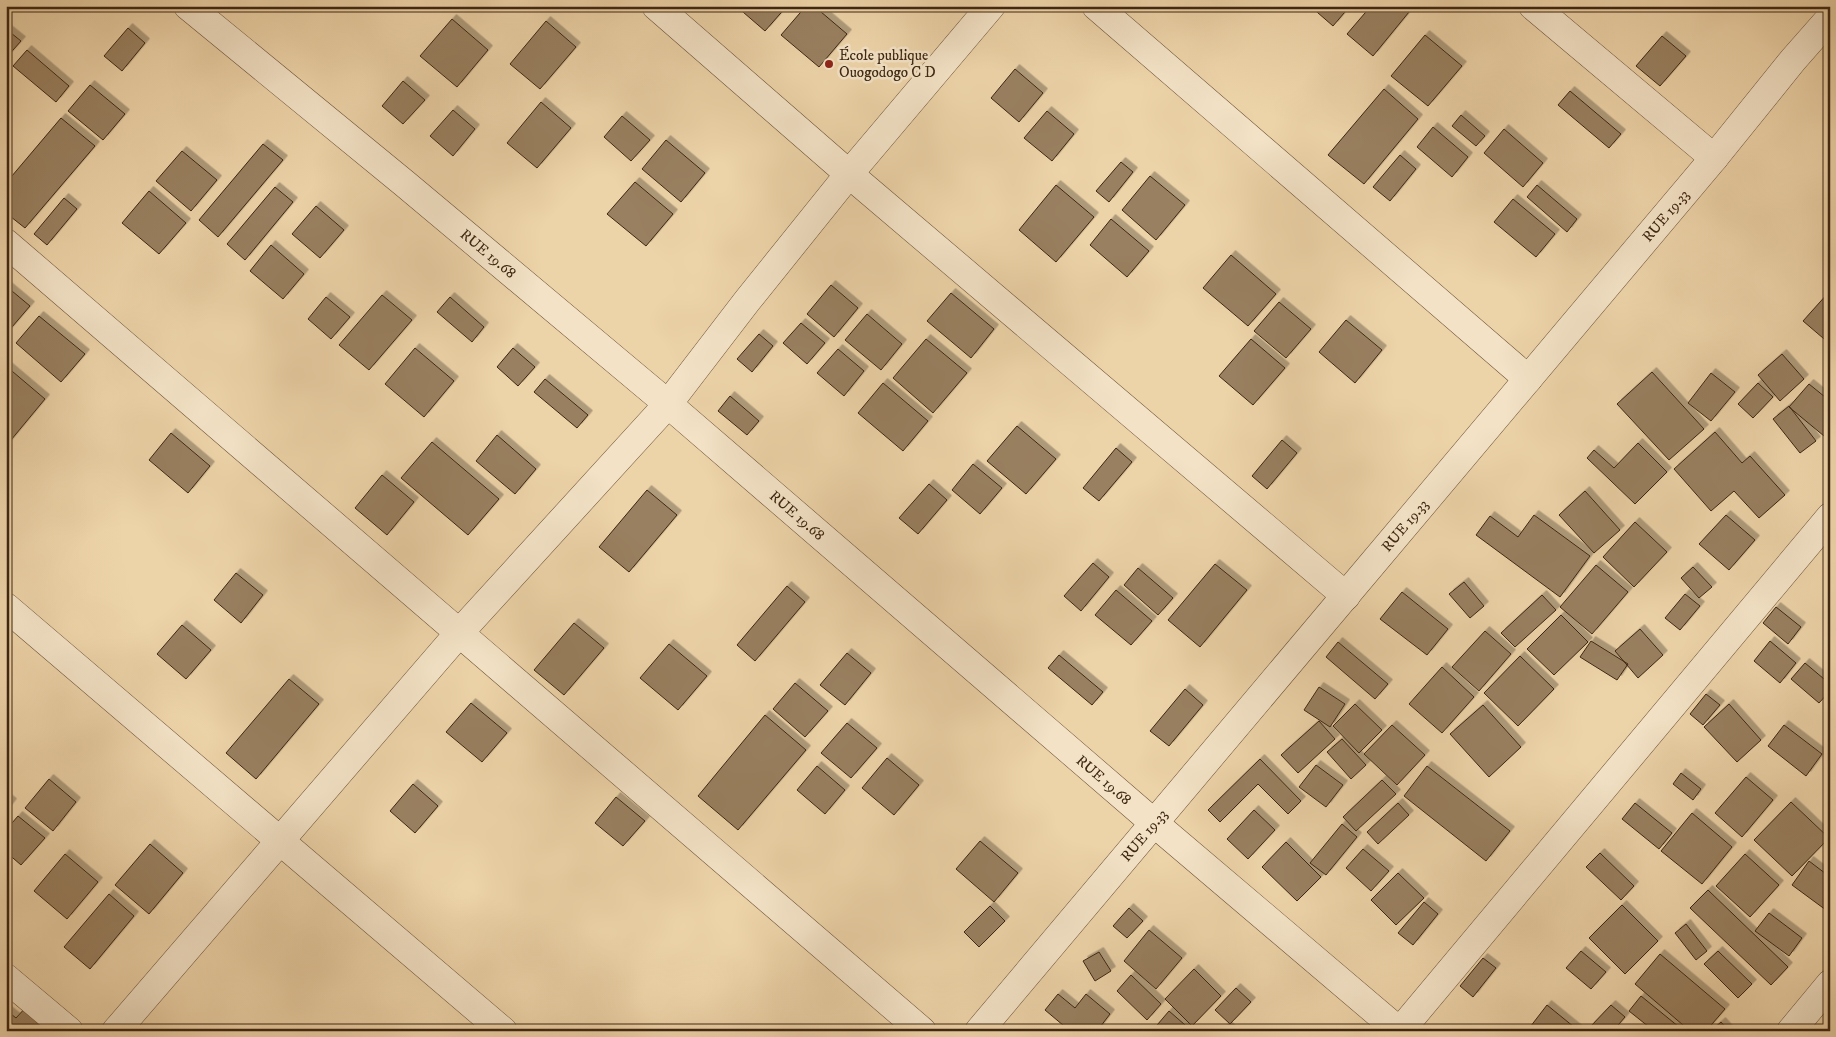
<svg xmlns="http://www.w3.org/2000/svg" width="1836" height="1037" viewBox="0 0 1836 1037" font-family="'IM FELL DW Pica',serif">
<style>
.building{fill:#998060;stroke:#3e2712;filter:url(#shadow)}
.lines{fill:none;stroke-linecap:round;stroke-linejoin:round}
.minor-casing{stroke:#6a5238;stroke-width:29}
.minor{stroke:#f3e2c6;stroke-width:28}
.poi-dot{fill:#8f2418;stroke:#f3e2c6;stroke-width:2}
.labels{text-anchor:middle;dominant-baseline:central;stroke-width:5;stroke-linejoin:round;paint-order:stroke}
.poi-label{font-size:15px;fill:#3e2712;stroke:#f3e2c6;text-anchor:start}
.street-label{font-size:15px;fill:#3e2712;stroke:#f3e2c6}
</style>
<defs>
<filter id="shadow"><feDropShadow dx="4.5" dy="-4.5" stdDeviation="0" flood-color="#0004"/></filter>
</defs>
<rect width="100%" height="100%" fill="#edd3a8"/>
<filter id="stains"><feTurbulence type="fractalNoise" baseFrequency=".004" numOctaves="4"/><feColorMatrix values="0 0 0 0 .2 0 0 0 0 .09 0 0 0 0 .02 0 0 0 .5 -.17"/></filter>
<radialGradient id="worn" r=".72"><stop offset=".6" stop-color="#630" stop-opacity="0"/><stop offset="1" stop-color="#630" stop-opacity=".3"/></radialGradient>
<path class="building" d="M736,6h51l-22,25z
M806,6h8l33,28 -28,33 -38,-32z
M1310,6h40l-17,20z
M1371,6h31l7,6 -36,44 -26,-22z
M452,19l36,31 -31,37 -37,-31z
M546,21l30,26 -36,42 -30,-25z
M128,28l17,15 -23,28 -18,-15z
M6,29l15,12 -15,17z
M1425,35l37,31 -34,40 -37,-30z
M1662,36l24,20 -26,30 -24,-20z
M27,50l42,36 -13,16 -43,-36z
M1015,69l28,24 -24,29 -28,-24z
M403,81l22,19 -22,24 -21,-18z
M90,85l35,29 -22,26 -35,-29z
M1384,89l34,30 -54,65 -36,-29z
M1570,91l51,43 -12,14 -51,-43z
M541,102l30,26 -34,40 -30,-25z
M453,110l22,19 -22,27 -23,-20z
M1047,111l27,23 -22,27 -28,-23z
M1461,115l24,21 -9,10 -24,-20z
M622,116l28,24 -19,21 -27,-24z
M61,118l34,28 -70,82 -19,-15v-30z
M1433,127l35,30 -16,20 -35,-30z
M1504,129l39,34 -20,24 -39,-34z
M666,140l39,33 -24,29 -39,-33z
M263,144l20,16 -65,77 -19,-17z
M182,151l35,29 -26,31 -35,-30z
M1400,155l16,14 -26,32 -17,-14z
M1121,162l12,10 -24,30 -13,-11z
M1150,176l35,29 -29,35 -34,-30z
M635,182l38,32 -27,32 -39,-32z
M1056,185l38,32 -38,45 -37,-32z
M1537,185l40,34 -10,13 -40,-35z
M275,187l18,15 -48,58 -18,-16z
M149,191l37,32 -27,31 -37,-31z
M64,198l13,11 -30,36 -13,-11z
M1513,199l42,35 -19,23 -42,-35z
M316,206l28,24 -24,28 -28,-24z
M1111,219l38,32 -22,26 -37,-32z
M271,245l33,29 -21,25 -33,-28z
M1231,255l45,39 -28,32 -45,-38z
M831,285l27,23 -24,29 -27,-23z
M6,286l24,20 -24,28z
M1829,292h1v52l-27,-23z
M951,293l43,36 -23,29 -44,-37z
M382,295l30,25 -43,50 -30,-25z
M326,297l24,20 -19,22 -23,-20z
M450,297l34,30 -12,15 -35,-30z
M1279,302l32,27 -25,29 -32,-27z
M867,314l35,30 -21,26 -36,-30z
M39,316l46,38 -24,28 -45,-39z
M1346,320l36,30 -27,33 -36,-31z
M801,323l24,20 -18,21 -24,-21z
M759,334l14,12 -21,26 -15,-13z
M926,339l41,34 -34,40 -40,-35z
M1251,339l34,29 -32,37 -34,-29z
M415,348l39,33 -30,36 -39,-33z
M513,348l22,19 -17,19 -21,-19z
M838,349l26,22 -20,25 -27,-23z
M1782,354l22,25 -24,22 -22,-26z
M6,366l39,33 -39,47z
M1652,372l52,57 -35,31 -52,-56z
M1711,373l24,19 -24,29 -23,-18z
M545,379l43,36 -11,13 -43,-36z
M883,383l45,38 -25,30 -45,-38z
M1758,383l15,14 -20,21 -15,-14z
M1809,384l21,17v28l-6,7 -35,-29z
M730,396l29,25 -12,14 -29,-24z
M1789,406l27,35 -16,12 -27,-34z
M1017,426l39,33 -30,35 -39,-33z
M1715,432l27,31 8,-7 35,39 -26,23 -25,-27 -23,20 -37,-42z
M171,433l39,33 -22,27 -39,-33z
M497,435l39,34 -21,25 -39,-33z
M1282,440l15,13 -30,36 -15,-13z
M432,442l67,57 -31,36 -67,-57z
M1638,443l29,29 -32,32 -48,-46 7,-8 20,18z
M1116,448l16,14 -33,39 -16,-13z
M973,464l29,24 -22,26 -28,-24z
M382,475l32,27 -27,33 -32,-27z
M929,484l18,16 -29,34 -19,-16z
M647,490l30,25 -48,57 -30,-25z
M1585,491l35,39 -26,23 -35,-38z
M1534,515l56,41 -30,41 -84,-62 14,-19 28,21z
M1726,515l29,25 -26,30 -30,-26z
M1635,522l32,30 -33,35 -31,-30z
M1093,563l16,14 -28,34 -17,-15z
M1215,564l32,26 -47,57 -32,-27z
M1596,565l32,27 -36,42 -32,-27z
M1693,567l19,20 -13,11 -18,-20z
M1138,568l35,30 -15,17 -34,-30z
M236,573l27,22 -22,28 -27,-23z
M1464,582l20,24 -14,12 -21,-24z
M787,586l18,16 -50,59 -18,-16z
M1116,590l36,31 -21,24 -36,-30z
M1402,592l46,37 -21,26 -47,-36z
M1685,594l15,12 -20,24 -15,-12z
M1542,595l14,15 -41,37 -14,-14z
M1776,607l25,20 -13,17 -25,-21z
M1561,615l27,27 -34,33 -27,-26z
M574,623l30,25 -40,47 -30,-25z
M182,625l29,25 -25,29 -29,-25z
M1640,629l23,26 -25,23 -23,-27z
M1485,631l26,23 -32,37 -27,-24z
M1591,641l37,23 -11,16 -37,-23z
M1770,641l26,22 -16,20 -26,-22z
M1338,642l50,42 -13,15 -49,-42z
M669,644l38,32 -29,34 -38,-32z
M847,653l24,20 -26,32 -25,-20z
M1059,655l44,37 -11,13 -44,-37z
M1520,656l34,33 -36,37 -34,-33z
M1805,663l25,21v7l-11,12 -28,-24z
M1442,667l32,30 -32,36 -33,-29z
M289,679l30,25 -63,75 -30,-26z
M795,683l33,28 -23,26 -32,-28z
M1319,687l26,17 -15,23 -26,-17z
M1185,689l18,16 -34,41 -19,-15z
M1706,694l14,11 -17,20 -13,-11z
M471,703l36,30 -25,29 -36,-30z
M1355,704l27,26 -23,23 -26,-27z
M1729,704l32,36 -24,22 -33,-35z
M1483,705l38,42 -32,30 -39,-43z
M765,715l41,35 -68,80 -40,-34z
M1319,721l16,18 -37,34 -17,-18z
M847,723l30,25 -26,30 -30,-25z
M1392,725l33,30 -28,30 -33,-31z
M1784,725l38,29 -16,22 -38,-30z
M1342,739l24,26 -15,14 -24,-27z
M887,758l32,27 -25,30 -32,-27z
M1260,759l41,42 -13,13 -30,-30 -38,38 -12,-12z
M1316,765l27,20 -17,22 -27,-20z
M817,766l28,24 -20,24 -28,-24z
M1427,766l83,65 -24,30 -82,-65z
M1681,773l20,16 -8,11 -20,-16z
M1746,777l27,23 -31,37 -27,-24z
M49,779l27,23 -23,29 -28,-23z
M1382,780l14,14 -40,37 -13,-14z
M413,784l25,22 -23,27 -25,-22z
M616,797l29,24 -22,25 -28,-23z
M6,798l6,5 -6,8z
M1791,802l38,36 -37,38 -38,-36z
M1398,803l11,12 -31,29 -11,-12z
M1635,803l37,30 -13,16 -37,-30z
M1254,810l21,20 -27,29 -21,-20z
M1692,813l40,34 -30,37 -41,-33z
M18,816l27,22 -24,27 -15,-13v-22z
M1342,824l15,13 -31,38 -16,-12z
M980,841l38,32 -24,29 -38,-33z
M1286,842l35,35 -24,24 -35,-34z
M150,844l33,29 -34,41 -34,-29z
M1363,849l26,22 -18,20 -25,-23z
M1600,853l34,33 -13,14 -35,-33z
M65,854l33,28 -31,37 -33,-28z
M1745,854l34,31 -29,32 -34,-31z
M1809,861l21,16v36l-38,-28z
M1398,873l26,25 -28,27 -25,-25z
M1708,890l80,77 -17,18 -81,-77z
M109,894l25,22 -44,53 -26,-22z
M1424,902l14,12 -25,31 -15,-12z
M1622,905l36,36 -33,33 -36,-36z
M990,906l15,15 -26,26 -15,-15z
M1129,908l14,13 -16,17 -14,-12z
M1769,913l33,25 -13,18 -34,-25z
M1686,924l21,27 -11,9 -21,-27z
M1149,930l33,28 -26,31 -32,-28z
M1581,951l25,21 -15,17 -25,-21z
M1718,951l34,33 -14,14 -34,-34z
M1099,952l12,19 -16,10 -12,-20z
M1660,954l65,55 -19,22h-16l-55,-47z
M1483,958l13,10 -23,29 -13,-11z
M1194,969l27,27 -29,30 -27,-27z
M1131,975l30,29 -14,16 -30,-29z
M1236,988l15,14 -21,22 -15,-14z
M1058,994l17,14 11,-14 24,20 -13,17h-27l-25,-21z
M1641,996l43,35h-30l-25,-20z
M1547,1005l32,26h-52z
M1611,1005l14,12 -12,14h-20l-3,-4z
M27,1006l22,25h-43v-21l10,8z
M1169,1011l23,20h-40z
M1721,1022l8,9h-18z
M1227,1026l5,5h-11z"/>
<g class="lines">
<g class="minor-casing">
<g id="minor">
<path id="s1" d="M188,6l216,177 264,221 486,419 245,208"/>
<path d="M656,6l193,168 497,422"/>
<path d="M1096,6l432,373"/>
<path d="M1533,6l181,152"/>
<path d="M6,243l916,788"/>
<path d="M6,607l497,424"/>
<path d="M6,978l63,53"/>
<path d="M116,1031l344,-399 208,-228 79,-103 102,-127 142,-168"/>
<path id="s2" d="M979,1031l735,-873 79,-98 37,-42"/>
<path d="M1400,1031l430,-514"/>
<path d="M1791,1031l39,-47"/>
</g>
</g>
<use href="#minor" class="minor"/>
</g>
<circle class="poi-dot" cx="829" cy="64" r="5"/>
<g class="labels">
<g class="poi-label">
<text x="839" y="55">École publique<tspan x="839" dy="17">Ouogodogo C D</tspan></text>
</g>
<g class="street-label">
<text stroke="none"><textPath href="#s2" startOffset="1066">RUE 19.33</textPath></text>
<text stroke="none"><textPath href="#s1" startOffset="389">RUE 19.68</textPath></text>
<text stroke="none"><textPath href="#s1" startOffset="794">RUE 19.68</textPath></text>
<text stroke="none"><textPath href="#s2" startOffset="661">RUE 19.33</textPath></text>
<text stroke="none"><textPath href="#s1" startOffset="1199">RUE 19.68</textPath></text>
<text stroke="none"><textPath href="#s2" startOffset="256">RUE 19.33</textPath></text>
</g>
</g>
<rect width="1836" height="1037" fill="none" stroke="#edd3a8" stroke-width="25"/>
<rect x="8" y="8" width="1821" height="1022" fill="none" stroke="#3e2712" stroke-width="2.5"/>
<rect x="12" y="12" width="1811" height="1012" fill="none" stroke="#3e2712"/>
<rect width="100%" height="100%" filter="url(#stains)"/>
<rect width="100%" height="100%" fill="url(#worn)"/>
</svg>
